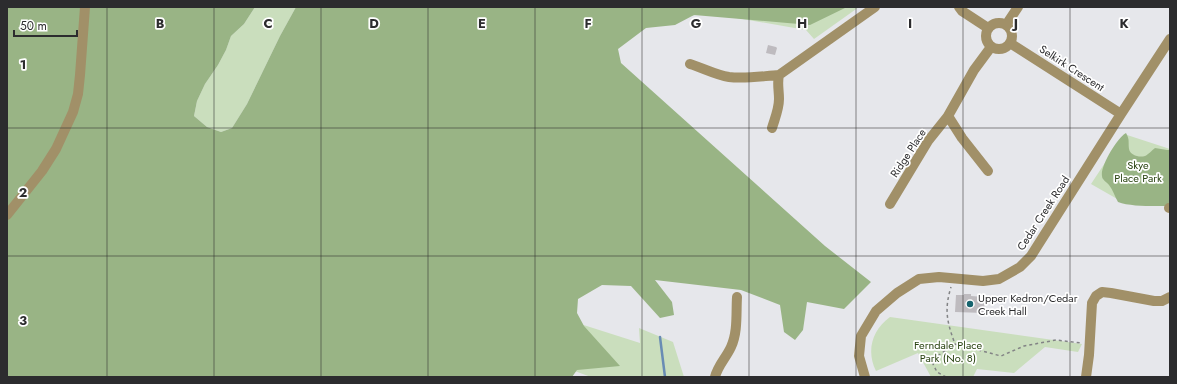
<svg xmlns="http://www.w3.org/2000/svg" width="1177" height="384" viewBox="0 0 1177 384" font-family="Jost,sans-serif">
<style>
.green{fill:#cadebd}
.forest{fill:#99b485}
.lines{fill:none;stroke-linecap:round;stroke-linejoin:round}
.stream{stroke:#698cb4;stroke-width:2.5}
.building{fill:#bebbbf}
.path{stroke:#828385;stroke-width:1.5;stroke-dasharray:3 3;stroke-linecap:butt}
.minor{stroke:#a19068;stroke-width:10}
.grid{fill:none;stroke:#2c2c2e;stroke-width:1;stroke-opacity:0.55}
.poi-dot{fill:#17646e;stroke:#fff;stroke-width:1.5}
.labels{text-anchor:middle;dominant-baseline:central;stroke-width:3.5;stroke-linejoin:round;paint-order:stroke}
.street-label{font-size:11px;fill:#2c2c2e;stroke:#fff}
.park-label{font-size:11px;fill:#2a4412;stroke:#fff}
.poi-label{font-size:11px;fill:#2c2c2e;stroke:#fff;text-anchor:start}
.grid-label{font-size:13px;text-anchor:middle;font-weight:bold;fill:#2c2c2e;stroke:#fff;stroke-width:3.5;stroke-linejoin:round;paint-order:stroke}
</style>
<rect width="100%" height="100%" fill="#e6e7eb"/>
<path class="green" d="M255,7h41l-16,29 -33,68 -15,24 -11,4 -14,-5 -13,-11 3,-15 8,-17 13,-19 8,-15 5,-14 13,-12z
M630,7h229l-45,32 -8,-9 -98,-17 -18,3z
M1124,134l46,15v46l-51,5 -28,-16z
M890,317l192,27 -4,8 -33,-5 -31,26 -37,-4 -4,8h-42l-13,-24 -42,18c-10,-20 -4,-41 14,-54z
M571,321l69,22 -1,-15 34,14 11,35h-93l-30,-11z"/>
<path class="forest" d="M7,7h248l-11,17 -13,12 -5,14 -8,15 -13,19 -8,17 -3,15 13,11 14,5 11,-4 15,-24 33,-68 16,-29h551l-37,18 -116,-10 -19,10 -29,3 -28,21 3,14 204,183 46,36 -27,27 -37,-7 -4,28 -8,10 -11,-8 -4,-27 -39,-15 -86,-10 17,22 2,13 -14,3 -29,-32 -29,-1 -24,14 -1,14 7,13 36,40 -43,4 -5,7h-565z
M1126,133c4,7 2,9 3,16 1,6 10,9 16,7 3,-1 7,-6 10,-8l12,2h3v56c-14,0 -39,1 -52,-4 -3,-5 -5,-12 -9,-17 -2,-3 -7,-5 -7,-9 -2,-10 16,-39 24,-43z"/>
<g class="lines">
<path class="stream" d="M660,337l5,40"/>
</g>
<path class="building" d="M768,45l8,2 1,1 -2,7 -9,-2z
M964,294h7v2l14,1 -1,16 -29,-1 1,-17h8z"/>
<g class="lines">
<path class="path" d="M955,344l46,12 23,-10 32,-6 25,3
M946,377l-9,-5 -5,-10 7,-7 16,-11c-8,-22 -11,-34 -4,-57"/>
<path class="minor" d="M959,7l3,4 26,17
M986 36a13 13 0 1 1 26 0a13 13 0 1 1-26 0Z
M1006,25l12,-18
M1010,43l111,71
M690,64c13,4 26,11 39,13 16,2 34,-1 50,-2
M772,128c3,-10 7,-19 7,-29 0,-9 -2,-16 0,-24l96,-68
M988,171l-26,-33 -14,-22 26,-46 17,-23
M890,204l38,-63 20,-25
M1169,208h1
M7,215l35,-44 14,-22 17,-37 5,-18 2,-19 5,-68
M715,377c3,-12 11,-19 16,-30 7,-15 5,-34 6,-50
M865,377l-6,-21 2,-20 15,-25 21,-18 22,-14 20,-2 44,4 16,-2 21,-12 11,-11 90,-142 49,-75
M1086,377l3,-22 3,-52 4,-7 6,-4 9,1 43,8h8l8,-4"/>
</g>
<path class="grid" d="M107,7v370M214,7v370M321,7v370M428,7v370M535,7v370M642,7v370M749,7v370M856,7v370M963,7v370M1070,7v370M7,128h1163M7,256h1163"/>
<circle class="poi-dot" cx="970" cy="304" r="4"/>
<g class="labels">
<g class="street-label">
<text transform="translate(1072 68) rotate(33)">Selkirk Crescent</text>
<text transform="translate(908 153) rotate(-57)">Ridge Place</text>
<text transform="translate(1043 213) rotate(-57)">Cedar Creek Road</text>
</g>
<g class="park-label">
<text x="1138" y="165">Skye<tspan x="1138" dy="13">Place Park</tspan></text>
<text x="948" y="345">Ferndale Place<tspan x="948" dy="13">Park (No. 8)</tspan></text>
</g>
<g class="poi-label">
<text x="978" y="298">Upper Kedron/Cedar<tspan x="978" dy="13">Creek Hall</tspan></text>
</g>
</g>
<g class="grid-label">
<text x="160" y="28">B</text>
<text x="268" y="28">C</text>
<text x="374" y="28">D</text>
<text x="482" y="28">E</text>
<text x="588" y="28">F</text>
<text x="696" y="28">G</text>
<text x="802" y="28">H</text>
<text x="910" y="28">I</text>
<text x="1016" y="28">J</text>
<text x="1124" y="28">K</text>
<text x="23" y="69">1</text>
<text x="23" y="197">2</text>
<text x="23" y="325">3</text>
</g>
<rect width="1177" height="384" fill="none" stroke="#2c2c2e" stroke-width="16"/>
<path d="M14 30v6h63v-6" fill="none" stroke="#2c2c2e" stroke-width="2"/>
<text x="20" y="30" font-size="12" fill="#2c2c2e" stroke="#ffffff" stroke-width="3" paint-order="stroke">50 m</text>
</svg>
